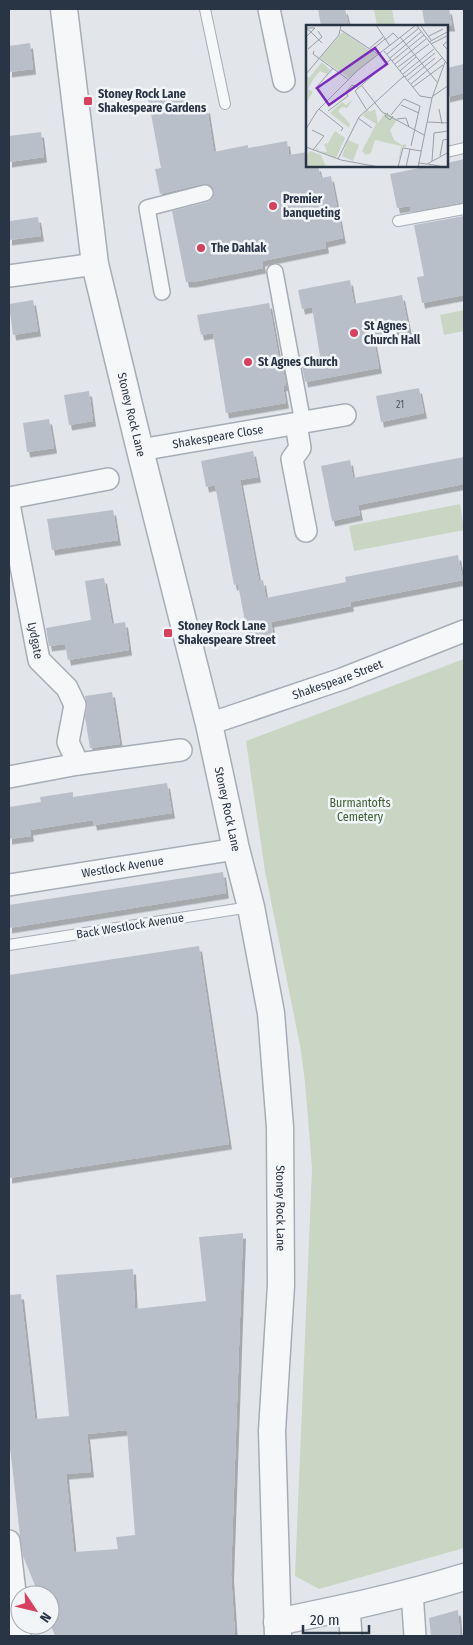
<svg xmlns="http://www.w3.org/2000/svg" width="473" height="1645" viewBox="0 0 473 1645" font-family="'Fira Sans Condensed',sans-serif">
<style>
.green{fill:#c8d6c3}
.building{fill:#b9bfc9;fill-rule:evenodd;filter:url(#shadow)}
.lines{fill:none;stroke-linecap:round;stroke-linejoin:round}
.service-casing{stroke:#a7adb6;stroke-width:12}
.pedestrian-casing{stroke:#a7adb6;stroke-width:18}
.minor-casing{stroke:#a7adb6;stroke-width:24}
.tertiary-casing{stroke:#a7adb6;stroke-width:29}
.service{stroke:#f5f7f9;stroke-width:10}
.pedestrian{stroke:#f5f7f9;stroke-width:15}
.minor{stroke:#f5f7f9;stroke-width:21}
.tertiary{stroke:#f5f7f9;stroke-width:26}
.poi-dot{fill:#d7405e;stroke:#f2f5f8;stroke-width:2}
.labels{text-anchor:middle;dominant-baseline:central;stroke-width:5;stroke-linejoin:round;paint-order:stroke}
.number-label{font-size:10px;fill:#4d5765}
.poi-label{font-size:12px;font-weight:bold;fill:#293444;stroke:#f2f5f8;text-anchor:start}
.street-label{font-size:12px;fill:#293444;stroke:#f2f5f8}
.park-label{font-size:12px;fill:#3f6135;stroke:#f2f5f8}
.inset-road{fill:none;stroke:#989fa8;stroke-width:1}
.view{fill:#7b2cbf;fill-opacity:0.15;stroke:#7b2cbf;stroke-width:2.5}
.inset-edge{fill:none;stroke:#293444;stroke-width:2.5}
</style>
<defs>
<filter id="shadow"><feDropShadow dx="3" dy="5.5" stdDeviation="0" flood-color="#0004"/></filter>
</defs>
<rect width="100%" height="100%" fill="#e2e6eb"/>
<path class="green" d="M374,9h18l3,17h-18z
M464,310v21l-20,4 -4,-20z
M460,504l4,26 -110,21 -5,-25z
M464,659v889l-145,41 -24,-13 17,-407 -2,-26 -5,-61 -5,-37 -35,-174 -19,-130z"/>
<path class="building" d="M318,9h27l4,17h-28z
M422,9h27l3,17h-27z
M30,43l3,26 -24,3v-26z
M464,64v29l-17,4v-29z
M183,92l4,20 20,-4 7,44 34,-7v3l39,-7 2,14 18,-3v14h11l3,12 10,-2 12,62 -18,4 1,6 -64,13 1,7 -70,14h-7l-14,-71 36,-9 4,-3 2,-8 -3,-5 -8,-2 -43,10 -5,-25 6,-1 -13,-70z
M41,132l3,25 -35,5v-26z
M464,159v43l-53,10 -1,-6 -13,2 -7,-34 39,-8h18v-3z
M464,216v79l-42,8 -5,-26 7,-1 -10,-51z
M38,217l3,19 -32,4v-19z
M350,280l4,24 48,-9 7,35 -36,6 6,32 -74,14 -4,-22 19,-4 -8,-49 -10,2 -4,-19z
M33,300l5,31 -25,4 -4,-31z
M269,303l11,61 2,-1 4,22 -3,1 3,17 -60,10 -13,-80 -12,2 -4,-20z
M419,388l5,25 -43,9 -5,-26z
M89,391l4,30 -24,4 -5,-30z
M49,419l5,29 -27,4 -4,-29z
M253,451l5,26 -18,3 19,101 4,-1 3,18 80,-16 -1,-5 113,-22 5,25 -113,22 1,4 -80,16 2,11 -25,5 -10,-54 -4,1 -19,-100 -9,2 -5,-26z
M464,457v27l-106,21 2,10 -28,6 -11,-55 29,-6 3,18z
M113,510l5,30 -66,10 -5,-31z
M104,578l8,46 13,-2 4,28 -61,10 -3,-16 -16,2 -3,-18 45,-8 -6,-39z
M112,692l8,52 -30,4 -5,-31 2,-10 -2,-11z
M167,783l5,30 -78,12 -1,-5 -63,10 1,6 -22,3v-32l32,-5 -1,-5 33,-5v5z
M223,872l3,21 -217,35v-23z
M199,946l30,198 -220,34v-203z
M243,1233l-12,342 4,61h-180l-5,-13v-28h-11l-16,-39 -3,-20 -11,-98v-143l12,-1 14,125 34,-3 -13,-141 77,-6 2,40 71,-8 -7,-64zM127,1430l8,105 -19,2 2,12 -44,3 -8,-78 25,-2 -4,-38z
M458,1610l2,26h-29l-2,-18z"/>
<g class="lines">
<g class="service-casing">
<path id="service" d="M205,9l20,95
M447,152l17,-4
M398,221l66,-12
M9,945l241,-38"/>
</g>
<g class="pedestrian-casing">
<path id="pedestrian" d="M275,272l28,151
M162,292l-15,-84 58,-15"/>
</g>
<g class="minor-casing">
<g id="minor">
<path d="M269,9l15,72"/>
<path d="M9,276l86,-12"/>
<path d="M296,424l4,24 -8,11 14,72"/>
<path id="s1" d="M140,450l205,-35"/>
<path d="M9,498l99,-19"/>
<path id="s2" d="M9,504l30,156 28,28 8,17 -7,37 10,22 -69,13"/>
<path id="s3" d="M209,724l133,-45 122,-48"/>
<path d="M78,764l103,-14"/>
<path id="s4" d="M9,885l227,-36"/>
<path d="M9,1541l11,95"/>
<path d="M412,1592l3,44"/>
<path d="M349,1607l2,29"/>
</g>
</g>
<g class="tertiary-casing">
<g id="tertiary">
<path id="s5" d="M64,9l31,255 45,186 69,274 27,125 15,58 20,106 9,114 1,158 -9,146 6,205"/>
<path d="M277,1622c63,-13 126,-26 187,-45"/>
</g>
</g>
<use href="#service" class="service"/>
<use href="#pedestrian" class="pedestrian"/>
<use href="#minor" class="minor"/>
<use href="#tertiary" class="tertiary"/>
</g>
<g class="poi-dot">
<rect x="83" y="96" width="10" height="10" rx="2.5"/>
<circle cx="273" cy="206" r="5"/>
<circle cx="201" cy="248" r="5"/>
<circle cx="354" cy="333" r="5"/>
<circle cx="248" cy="362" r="5"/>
<rect x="163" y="628" width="10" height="10" rx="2.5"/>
</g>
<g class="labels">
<g class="number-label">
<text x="400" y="405">21</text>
</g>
<g class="poi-label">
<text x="98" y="94">Stoney Rock Lane<tspan x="98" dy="14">Shakespeare Gardens</tspan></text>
<text x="283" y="199">Premier<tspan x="283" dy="14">banqueting</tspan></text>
<text x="211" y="248">The Dahlak</text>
<text x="364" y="326">St Agnes<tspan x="364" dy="14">Church Hall</tspan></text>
<text x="258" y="362">St Agnes Church</text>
<text x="178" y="626">Stoney Rock Lane<tspan x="178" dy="14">Shakespeare Street</tspan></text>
</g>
<g class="street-label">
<text stroke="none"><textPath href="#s5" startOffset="412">Stoney Rock Lane</textPath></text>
<text stroke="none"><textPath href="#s1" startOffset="79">Shakespeare Close</textPath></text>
<text stroke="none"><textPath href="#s2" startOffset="139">Lydgate</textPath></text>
<text stroke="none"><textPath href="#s3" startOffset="136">Shakespeare Street</textPath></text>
<text stroke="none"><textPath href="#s5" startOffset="818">Stoney Rock Lane</textPath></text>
<text stroke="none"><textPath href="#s4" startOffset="115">Westlock Avenue</textPath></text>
<text transform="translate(130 926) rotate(-9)">Back Westlock Avenue</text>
<text stroke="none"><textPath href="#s5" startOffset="1222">Stoney Rock Lane</textPath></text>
</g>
<g class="park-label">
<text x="360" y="803">Burmantofts<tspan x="360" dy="14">Cemetery</tspan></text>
</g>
</g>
<g transform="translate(306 25)">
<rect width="142" height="142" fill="#e2e6eb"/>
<path d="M37,7l34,23 -28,23 -29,-20zM16,37l8,8 -3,4 -7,-3 -6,7 -6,11 5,3 -7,11v-27l3,2zM47,74l-6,9 -5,-1 -4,4 12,13 -1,4 -19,-15 12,-11 4,3zM61,84l3,3 5,-3 3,14 8,-11 11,8 -7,10 4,10 8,5 4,-1v3h-4l-2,11 -7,2 6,-2 2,-12 -26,-6 -4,13 -5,2 -4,-4 14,-27 -13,-8zM29,106l10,7 -9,20 -20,-8v-3l3,4 8,1 -3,-8 4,-1zM42,115l11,5 -6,16 -11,-5zM4,126l11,4 5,12h-20v-11z" fill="#c8d6c3"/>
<path class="inset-road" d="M70,0l14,21M110,0l33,41M115,1l10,14M35,5l38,25M123,11l14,-7M94,12l37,45M0,14v-2l9,-9h-9l5,4 11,11M79,15l8,-7 6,6M143,15l-6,5 6,6M123,17l20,-11M125,19l18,-9M64,23l13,-11M2,24l14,-12 -4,-6M66,25l13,-11M8,26l-1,3 36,26M78,26l36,45 12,2M81,29l32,-26M84,33l31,-26M86,36l32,-26M89,39l31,-25M92,42l31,-23M94,46l16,-14M0,49l33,-39 2,-10M97,49l31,-25M99,52l30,-24M102,55l27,-22M105,59l31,-26M56,61l20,26 42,23M107,62l30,-22M9,64l18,-21M127,71l16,-11M95,80l18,8M13,84l24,19 -2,3M60,84l-11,-18 36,-32M133,84l3,15M22,86l20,-15 -2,-4 6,-7 6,2M82,88l-3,3 5,4 3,-4M85,90l13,-16 16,7 -9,40M52,93l14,10M91,94l9,-1 3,9M121,97l22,1M0,104l11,-18 41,-41 58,-45M6,105l12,6 -11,14M0,122l35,13 38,7M134,131l3,-16 6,-1M32,134l21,-42 45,-41M126,136l2,-28 14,-2M113,138l8,1 22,-12M122,139l16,3M92,142l5,-19 18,3M100,142l4,-18M112,142l14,-69 13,-36"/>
<path class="view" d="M69,23l12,16 -58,41 -12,-17z"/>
<rect width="142" height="142" class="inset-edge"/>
</g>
<rect width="473" height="1645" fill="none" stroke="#293444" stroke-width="20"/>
<g transform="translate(35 1610) rotate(125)"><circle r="24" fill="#f2f5f8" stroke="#a2a8b0"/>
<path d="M0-4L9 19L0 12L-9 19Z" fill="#d7405e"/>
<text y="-8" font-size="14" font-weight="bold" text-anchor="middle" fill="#293444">N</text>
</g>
<path d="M303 1625v8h66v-8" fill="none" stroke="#293444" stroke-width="2.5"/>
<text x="310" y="1625" font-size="15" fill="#293444" stroke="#f2f5f8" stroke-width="4" paint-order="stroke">20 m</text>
</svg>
